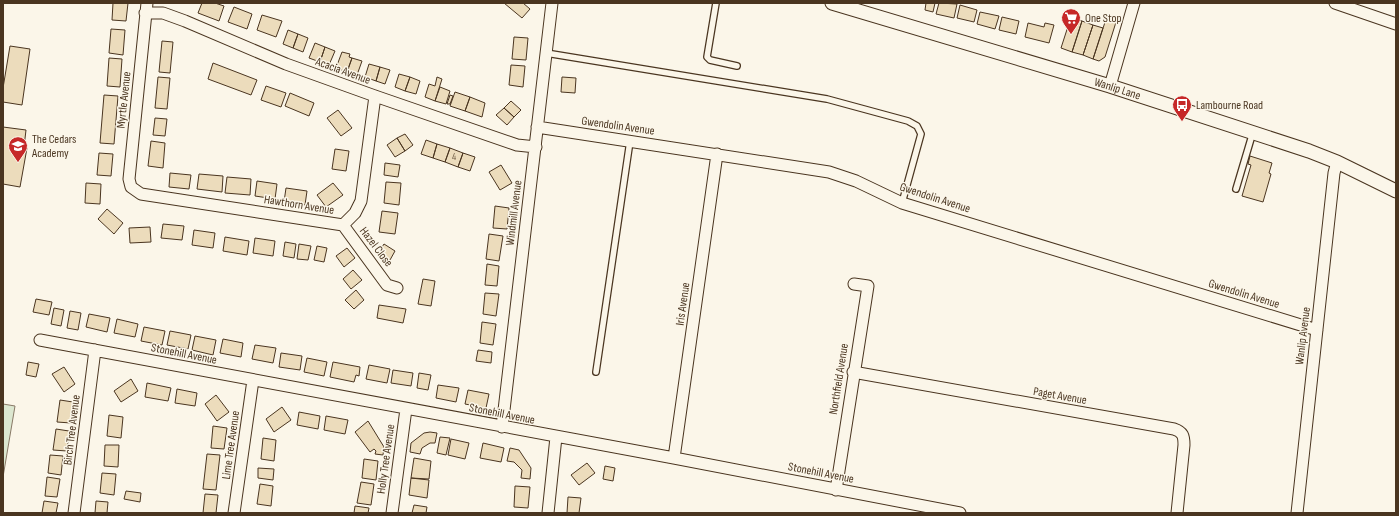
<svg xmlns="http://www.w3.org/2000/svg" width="1399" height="516" viewBox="0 0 1399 516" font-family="'Sofia Sans Condensed',sans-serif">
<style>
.green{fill:#dce7d0;stroke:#887966}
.building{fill:#ecdcbc;stroke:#4a3520}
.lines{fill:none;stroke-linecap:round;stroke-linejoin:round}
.service-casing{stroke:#4a3520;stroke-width:8}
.minor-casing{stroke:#4a3520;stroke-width:13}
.tertiary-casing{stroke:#4a3520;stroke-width:15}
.service{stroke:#fbf6e9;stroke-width:5.5}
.minor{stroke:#fbf6e9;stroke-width:11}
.tertiary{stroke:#fbf6e9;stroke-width:13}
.labels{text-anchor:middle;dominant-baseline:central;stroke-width:3;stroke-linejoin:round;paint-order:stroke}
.number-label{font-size:10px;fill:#725f47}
.poi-label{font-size:12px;fill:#4a3520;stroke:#fbf6e9;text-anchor:start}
.street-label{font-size:12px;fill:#4a3520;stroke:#fbf6e9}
</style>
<rect width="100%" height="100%" fill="#fbf6e9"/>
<path class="green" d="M3,404l12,2 -12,71z"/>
<path class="building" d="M113,3h15l-2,18 -14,-1z
M202,3h13l9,3 -5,15 -21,-8z
M504,3h19l7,6 -8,9z
M926,3h9l-2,9 -8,-2z
M939,3l18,1 -3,14 -18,-4z
M960,5l17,5 -3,12 -17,-4z
M234,7l18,7 -5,15 -19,-7z
M980,12l19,4 -4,13 -18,-5z
M262,15l20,6 -6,16 -19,-7z
M1107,16l10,3 -12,38 -6,4 -6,-2z
M1002,17l17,4 -3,13 -17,-4z
M1071,17l11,4 -10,31 -11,-4z
M1082,21l11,4 -10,30 -11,-3z
M1028,23l16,4 1,-4 9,2 -5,18 -24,-6z
M1093,25l10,3 -10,31 -10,-4z
M111,29l14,1 -2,25 -14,-2z
M288,30l10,4 -5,14 -10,-4z
M298,34l10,4 -5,14 -10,-4z
M514,37l14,1 -2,22 -14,-1z
M162,41l11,1 -3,31 -11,-1z
M315,43l10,4 -5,15 -11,-4z
M10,46l20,3 -8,56 -19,-3v-14z
M325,47l10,4 -6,14 -9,-3z
M342,52l8,2 -1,3 3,1 -5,14 -11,-4z
M109,58l13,1 -2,28 -13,-1z
M352,58l10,3 -5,14 -10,-3z
M213,63l44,17 -6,15 -43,-16z
M369,64l11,3 -4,14 -11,-4z
M511,65l14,1 -2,21 -14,-2z
M380,67l10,3 -5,14 -9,-3z
M399,74l11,3 -5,14 -10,-4z
M158,77l12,1 -3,31 -12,-1z
M410,77l10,4 -4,13 -11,-3z
M437,77l5,2 -7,22 -10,-4 4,-13 6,2z
M562,77l14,1 -1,15 -14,-1z
M266,86l20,7 -5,14 -20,-7z
M440,87l10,4 -4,13 -11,-3z
M455,92l15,5 -5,14 -15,-5z
M290,93l24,10 -5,13 -24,-10z
M104,95l14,1 -4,48 -14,-1z
M450,95l3,1 -3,8h-3z
M470,97l15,6 -3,14 -17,-6z
M511,101l10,9 -7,7 -10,-9z
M504,108l10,9 -7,8 -11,-10z
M338,110l14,18 -11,8 -14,-18z
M155,118l12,1 -2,17 -12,-1z
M3,127l23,3 -2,17 3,1 -7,39 -17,-3z
M405,134l8,11 -8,6 -8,-13z
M397,138l8,13 -10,6 -8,-12z
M426,140l11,4 -4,14 -12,-4z
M151,141l14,2 -2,25 -15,-2z
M437,144l13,4 -5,14 -12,-4z
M450,148l13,5 -5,14 -13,-5z
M335,149l14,2 -3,20 -14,-2z
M99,153l14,1 -2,22 -14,-1z
M463,153l12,4 -5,14 -12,-4z
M1250,156l22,7 -3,10 2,1 -8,28 -21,-6 9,-31 -3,-1z
M385,163l15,2 -2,12 -14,-2z
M501,165l11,18 -12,7 -11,-18z
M170,173l21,2 -2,14 -20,-2z
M199,174l24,2 -1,16 -25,-3z
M227,177l24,2 -1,16 -25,-2z
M257,181l20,3 -2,15 -20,-3z
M386,182l15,1 -2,22 -15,-2z
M86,183l15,1 -1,20 -15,-1z
M333,183l10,12 -17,12 -9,-12z
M286,188l21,3 -2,14 -21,-3z
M495,206l14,2 -2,21 -14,-1z
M107,209l16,14 -9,11 -16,-15z
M382,211l16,2 -3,21 -16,-2z
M163,224l21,2 -2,14 -21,-2z
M150,227l1,15 -21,1 -1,-15z
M194,230l21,3 -2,15 -21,-3z
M489,234l14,2 -4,25 -13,-2z
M225,237l24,4 -2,14 -24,-4z
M255,238l20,3 -2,15 -20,-3z
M285,242l11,2 -2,14 -11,-2z
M299,244l12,2 -3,14 -11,-1z
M384,244l11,7 -5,9 -12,-7z
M317,246l10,2 -3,14 -10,-2z
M347,248l8,10 -11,9 -8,-11z
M487,264l12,2 -2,20 -12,-1z
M353,270l9,10 -11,9 -8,-10z
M423,279l12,2 -4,25 -13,-2z
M356,290l8,10 -10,9 -9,-9z
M485,293l14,1 -3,22 -13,-2z
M36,299l16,3 -3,13 -16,-3z
M379,305l27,4 -3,14 -26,-5z
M54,308l10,2 -3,16 -10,-2z
M70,311l11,2 -3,17 -11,-2z
M89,314l21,4 -3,14 -21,-5z
M117,319l21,5 -3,13 -21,-4z
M482,322l14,2 -3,21 -13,-2z
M144,327l21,4 -3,14 -21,-4z
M170,331l21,4 -3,14 -21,-4z
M195,336l21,4 -3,15 -21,-5z
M223,339l20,4 -2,14 -21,-4z
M255,345l21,3 -3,15 -21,-4z
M478,350l14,2 -1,11 -15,-2z
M281,353l21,3 -2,14 -21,-3z
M307,358l20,4 -3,14 -20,-4z
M28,362l11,2 -3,13 -10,-2z
M333,362l27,5 -1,9 -3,-1 -2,7 -24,-5z
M369,365l21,4 -3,14 -21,-4z
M64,367l11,17 -11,8 -12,-18z
M393,370l20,3 -2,13 -20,-3z
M419,373l12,2 -3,15 -11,-2z
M131,379l7,12 -17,11 -7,-11z
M147,383l24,5 -3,13 -23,-4z
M438,385l21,3 -3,14 -20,-4z
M177,389l20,4 -2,13 -20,-3z
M468,390l21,4 -3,14 -21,-4z
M216,395l13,17 -12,9 -12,-17z
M60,400l13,2 -2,21 -14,-1z
M282,407l9,13 -17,12 -8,-13z
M299,412l21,4 -2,13 -21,-4z
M109,415l14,2 -2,21 -14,-2z
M326,416l22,4 -3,14 -21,-4z
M368,421l16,26 -1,8 -8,-1 1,-3 -2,-2 -4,3 -15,-20z
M213,426l14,2 -3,21 -13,-1z
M56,429l13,2 -2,20 -14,-1z
M430,432l7,1 -2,10h-5l-8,5 -2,6 -10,-2 1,-9 13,-10z
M440,437l10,1 -4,17 -9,-2z
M263,438l13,2 -2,21 -13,-2z
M451,439l18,4 -4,16 -17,-4z
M483,443l21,5 -3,14 -21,-4z
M105,445h14l-1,22 -14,-1z
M510,448l9,2 12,18 -1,11 -9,-1 1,-8 -8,-8 -7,-1z
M207,454l13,1 -4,35 -13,-1z
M50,455l13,1 -2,19 -13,-2z
M414,458l17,3 -2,18 -18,-1z
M364,459l14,2 -2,19 -14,-2z
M587,463l8,10 -16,12 -8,-10z
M605,466l10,2 -2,13 -10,-2z
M258,468l16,1 -1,11 -15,-2z
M102,473l14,1 -2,21 -14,-2z
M47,477l13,2 -3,18 -12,-1z
M411,478l18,2 -2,18 -18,-3z
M361,482l13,2 -3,21 -14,-2z
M260,484l13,2 -2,20 -14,-2z
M515,486l15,1 -2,21 -14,-1z
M126,491l15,2 -1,9 -16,-3z
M205,494l13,1 -2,18h-13z
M568,497l13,1 -2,15h-12z
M44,501l14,2 -2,10h-14z
M96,501l12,1 -1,11h-12z
M414,505l13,2 -1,6h-14z
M355,506l14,2 -1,5h-14z"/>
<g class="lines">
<g class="service-casing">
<path id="service" d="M716,3l-9,54 3,3 27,6
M546,53l281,46 81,22 9,5 4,8 -19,69
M1236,189l17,-57
M596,372l34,-231"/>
</g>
<g class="minor-casing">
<path id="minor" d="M147,3l-18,176 2,8 10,7 202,31 12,-12 6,-12 14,-105
M1335,3l61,21
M145,13h18l22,8 101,43 89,32 142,49 19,2
M1110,86l24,-83
M537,127l292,45 27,9 46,22 415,127
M343,225l44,60 10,3
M40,340l634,118 286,55
M853,372l321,57c9,3 10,7 10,16l-7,68
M502,427l50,-424
M674,458l43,-304
M836,490l32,-204 -14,-2
M74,513l21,-163
M234,513l19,-133
M392,513l14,-104
M548,513l8,-76
M1297,513l37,-340 3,-11"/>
</g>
<g class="tertiary-casing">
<g id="tertiary">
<path id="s1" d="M832,3l278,83 199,65 28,11 59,29"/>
</g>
</g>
<use href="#service" class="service"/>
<use href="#minor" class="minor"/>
<use href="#tertiary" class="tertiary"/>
</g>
<defs>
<g id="supermarket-pin" transform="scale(1)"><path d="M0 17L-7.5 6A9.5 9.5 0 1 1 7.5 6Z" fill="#c62828" stroke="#fbf6e9"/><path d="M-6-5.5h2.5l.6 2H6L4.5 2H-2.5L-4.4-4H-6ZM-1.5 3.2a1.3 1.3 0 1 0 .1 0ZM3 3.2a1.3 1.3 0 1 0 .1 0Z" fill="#fff"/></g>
<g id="bus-pin" transform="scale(1)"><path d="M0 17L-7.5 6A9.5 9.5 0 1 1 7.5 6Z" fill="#c62828" stroke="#fbf6e9"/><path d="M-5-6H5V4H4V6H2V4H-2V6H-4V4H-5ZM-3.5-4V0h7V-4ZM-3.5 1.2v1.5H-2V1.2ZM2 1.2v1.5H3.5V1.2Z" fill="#fff"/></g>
<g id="school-pin" transform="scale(1)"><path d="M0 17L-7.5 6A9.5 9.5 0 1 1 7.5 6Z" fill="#c62828" stroke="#fbf6e9"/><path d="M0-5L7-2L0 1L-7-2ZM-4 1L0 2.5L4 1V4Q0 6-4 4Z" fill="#fff"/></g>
</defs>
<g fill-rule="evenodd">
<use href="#supermarket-pin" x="1071" y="18"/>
<use href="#bus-pin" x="1182" y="105"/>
<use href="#school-pin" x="18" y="146"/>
</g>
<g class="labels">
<g class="number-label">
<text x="454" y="157">4</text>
</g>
<g class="poi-label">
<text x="1085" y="18">One Stop</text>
<text x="1196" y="105">Lambourne Road</text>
<text x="32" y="139">The Cedars<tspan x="32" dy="14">Academy</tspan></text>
</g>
<g class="street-label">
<text transform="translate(343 71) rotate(20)">Acacia Avenue</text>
<text stroke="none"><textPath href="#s1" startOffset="298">Wanlip Lane</textPath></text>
<text transform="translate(124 100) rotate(-84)">Myrtle Avenue</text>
<text transform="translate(618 126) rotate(8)">Gwendolin Avenue</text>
<text transform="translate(935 198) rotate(18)">Gwendolin Avenue</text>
<text transform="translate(299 205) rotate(9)">Hawthorn Avenue</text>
<text transform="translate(514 213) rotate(-83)">Windmill Avenue</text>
<text transform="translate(376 247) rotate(53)">Hazel Close</text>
<text transform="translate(1244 294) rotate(17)">Gwendolin Avenue</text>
<text transform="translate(683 304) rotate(-82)">Iris Avenue</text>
<text transform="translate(1303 336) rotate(-83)">Wanlip Avenue</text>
<text transform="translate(184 354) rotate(11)">Stonehill Avenue</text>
<text transform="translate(839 379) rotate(-81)">Northfield Avenue</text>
<text transform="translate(1060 396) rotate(10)">Paget Avenue</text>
<text transform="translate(502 414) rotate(11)">Stonehill Avenue</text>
<text transform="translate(72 430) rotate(-83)">Birch Tree Avenue</text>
<text transform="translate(231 445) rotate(-82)">Lime Tree Avenue</text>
<text transform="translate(386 459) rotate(-82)">Holly Tree Avenue</text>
<text transform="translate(821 473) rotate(11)">Stonehill Avenue</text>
</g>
</g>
<rect width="1399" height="516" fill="none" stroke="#4a3520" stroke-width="8"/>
</svg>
